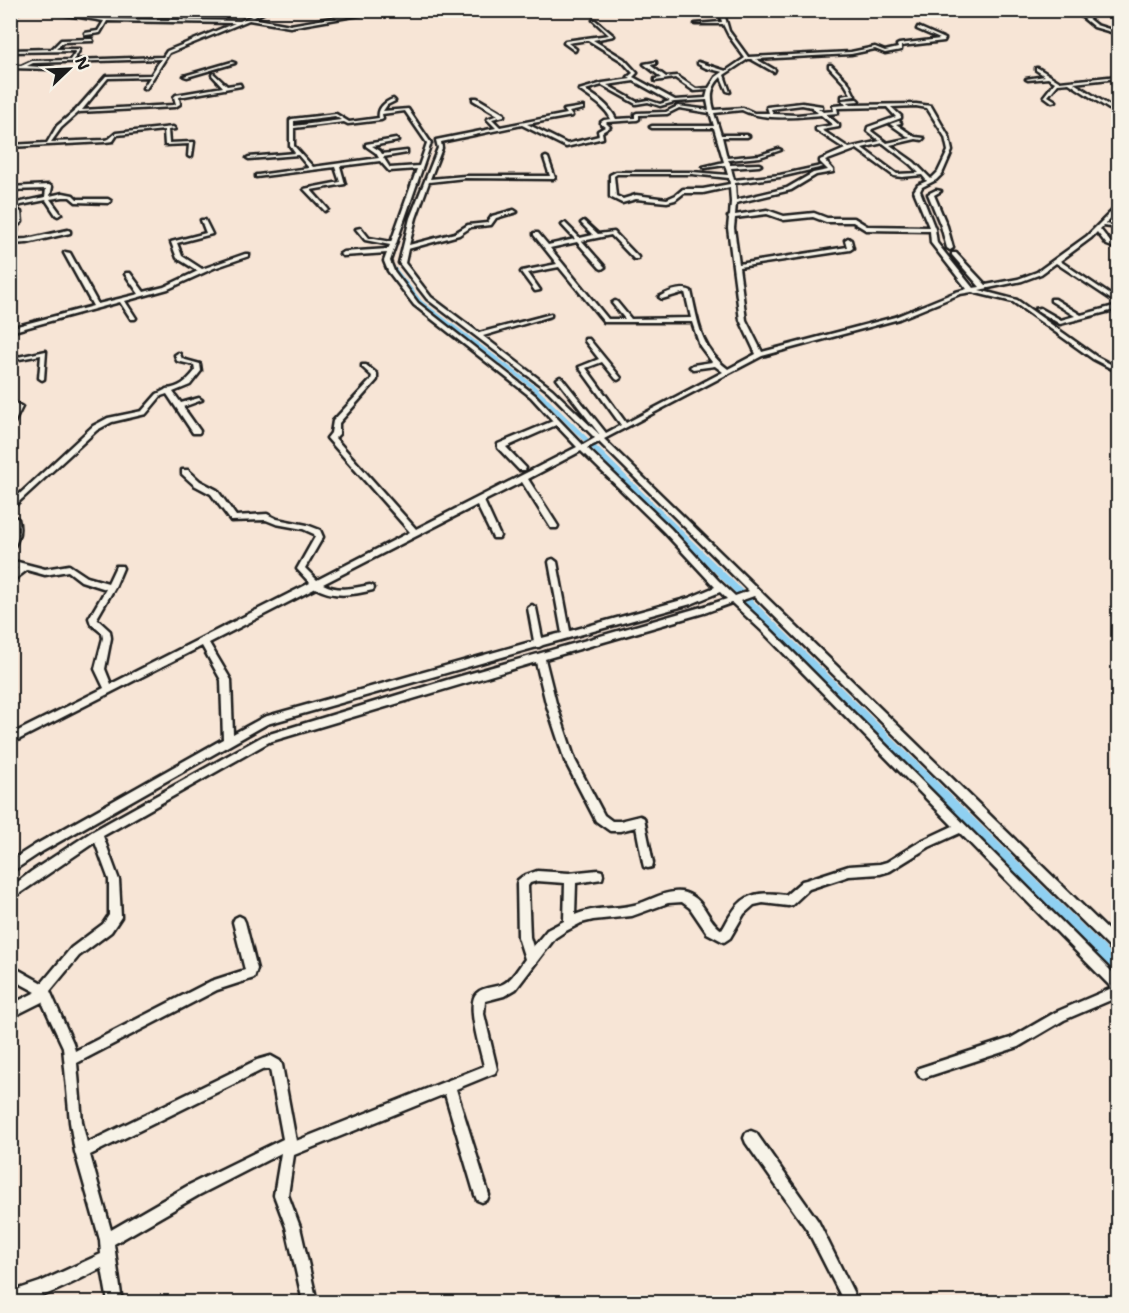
<svg xmlns="http://www.w3.org/2000/svg" width="1129" height="1313" viewBox="0 0 1129 1313" font-family="'Shantell Sans',sans-serif">
<style>
.lines{fill:none;stroke-linecap:round;stroke-linejoin:round}
.canal{fill:#8fd0f1;fill-rule:evenodd}
.street-casing{stroke:#1c1c1c;stroke-width:5}
.street{fill:#f7f3e8;fill-rule:evenodd}
</style>
<rect width="100%" height="100%" fill="#f7e5d6"/>
<filter id="ink" filterUnits="userSpaceOnUse"><feTurbulence type="fractalNoise" baseFrequency=".0167" numOctaves="2"/><feDisplacementMap in="SourceGraphic" scale="12" xChannelSelector="R" yChannelSelector="G"/><feConvolveMatrix kernelMatrix="1 2 1 2 8 2 1 2 1" color-interpolation-filters="sRGB"/></filter>
<g filter="url(#ink)">
<g class="lines">
<path class="canal" d="M388,255h4l-1,7 31,39 111,83 585,576v14l-4,-2 -585,-586 -111,-83 -33,-41z"/>
<g class="street-casing">
<path id="street" d="M18,10h9l-17,4v-2z
M36,10h12l58,9 134,2 25,-11h5l-18,8 38,7 88,-15h11l-99,17 -41,-7 -80,33 -23,36 -3,-1 7,-11 -42,1 -26,32 92,-5 2,-1 -2,-7 2,-2 47,-8 -11,-12 1,-2 14,13 13,-2 1,2 -62,11 1,7 -5,3 -96,5 -18,16 -10,14 54,-2 4,-1 7,-6 57,-6 2,2 -7,1 1,13 25,-1 -2,14 -2,1 -2,-1 1,-12 -24,1 -1,-15 -47,5 -4,6 -8,1 -95,5v-2l37,-2 10,-17 19,-16 30,-34 45,-1 10,-16 -128,4 -6,3 27,2 -2,1 -42,-1v-2h11l11,-5 38,-1 6,-9 -66,1v-2l42,-1 9,-9 31,-1 1,2 -30,1 -7,7h24l-6,11 89,-3 4,-6 68,-28 -128,-2 -7,12 -14,2 -1,-2 13,-2 6,-10z
M124,10h10l-37,7 -2,-1z
M719,10h4l6,21 19,26 103,-5 24,-5 10,4 13,-3 -1,-3 2,-1 41,-5 -23,-10 1,-2 27,12 -1,2 -43,5v4l-16,3 -10,-4 -24,5 -95,5 19,11 -1,2 -23,-13h-3l-24,16 6,17 -3,-1 -6,-14c-10,10 -11,19 -7,33l29,-2 11,5h15l-2,-6 35,-4 20,3v2h-4l5,4 11,-1 -1,-5 13,-1 -4,-5 15,-1 2,2 -12,1 3,3 66,-1 15,2 18,31 3,14 -10,23 -6,6 -14,7 -2,4 15,38 2,14 36,45 7,-1 -28,-32v-2h4l30,32 32,-6 19,-7 50,-36 29,-29h2v3l-13,14 13,2v2l-15,-2 -3,3 11,14 7,2v4l-11,-4 -10,-13 -6,6 -31,23 58,39v4l-62,-41 -15,11 -19,7 -43,9 38,10 80,57 21,11v4l-25,-13 -80,-57 -41,-10 -12,2 -61,25 -137,37 -158,83 514,501v14l-4,-2 -360,-356 -14,5 28,26 350,351v19l-54,23 -46,27 -95,31 -4,-2 -2,-4 2,-4 92,-30 45,-26 56,-24 -152,-155 -31,14 -39,24 -10,3 -31,2 -40,13 -17,16 -4,1 -25,-3 -9,2 -10,9 -14,24 -6,4 -17,-9 -17,-25 -8,-6 -14,1 -36,13 -39,4 -12,3 -17,9 -9,6 -39,51 -12,7 -19,5 -1,13 13,55 -2,4 -39,16 33,106 -2,5 -5,2 -5,-2 -2,-5 -30,-101 -151,61 -6,40 12,32 17,75h-14l-17,-75 -12,-32 7,-42 -82,42 -85,49 8,58h-14l-6,-34c-27,13 -61,34 -92,34v-10l30,-10 61,-28 -1,-14 -25,-88 -5,-30 -7,-75 -21,-45 -32,16v-13l26,-13 -26,-14v-13l32,18 29,-35 32,-24 6,-9v-35l-14,-38 -85,58v-12l22,-17 61,-40 170,-95 184,-56 258,-74 22,-7 -7,-7 -29,12 -148,41 -4,2h-2l-270,77 -224,127 -33,22v-12l25,-16 188,-106 -2,-59 -19,-34 -192,98v-9l94,-47 -9,-19 8,-31 -1,-5 -11,-9 -2,-6 17,-29 -25,-8 -13,-10 -23,4 -18,-5 -17,13v-8l8,-7 -8,-2v-6l35,9 24,-4 18,12 21,6 8,-17h6l1,2 -8,19 -18,31 1,2 12,11 1,7 -6,31 6,15 199,-101 -13,-14 18,-32 -1,-3 -11,-5 -27,-5 -10,-4 -35,1 -20,-27 -17,-9 -12,-11v-4h6l12,11 17,9 19,26 31,-2 10,5 30,6 13,5 3,7 -18,31 12,12 93,-48 -83,-94 4,-5 2,-12 38,-41 1,-4 -10,-9v-2h4l11,9v6l-38,43v11l-4,4 81,91 161,-82 -21,-22 -50,22 20,21 -1,2h-6l-21,-22v-4l55,-23 -22,-24 -117,-92 -26,-34 -4,-10 3,-8 -44,3 -3,-2 3,-2 45,-3 2,-4 -25,-5 -9,-11 5,-1 8,10 22,4 26,-73 -28,2 -9,-10 -40,5 5,18 -34,6 16,18 1,1 -3,2 -21,-22 36,-7 -5,-15 -79,10v-2h2l51,-7 -11,-13 -49,4 -2,-1 2,-1 46,-4 -5,-7v-26l2,-1 44,-5 13,8 30,-4c-2,-10 6,-16 14,-19l2,2 -8,4 -4,6 25,-2 23,34 -41,118 4,10 24,32 117,92 48,50 12,-7 -47,-47 -121,-92 -28,-36 11,-45 28,-70 -2,-8 60,-12 -9,-9 11,-4 -25,-15v-2h4l27,16v2l-12,3 8,8 67,-13 -3,-4 19,-3v2l-14,3 3,4 -45,8 40,20 32,-8 -1,-5 7,-4 -4,-3v-2l3,-2 7,-1c-7,-14 -20,-20 -32,-29l24,-7 28,-4 -3,-2 5,-4 -11,-12 -34,-21 -20,3 8,6 -1,2 -11,-8 1,-2 44,-6 -16,-15h2l19,16 -21,4 31,19 13,14 -4,4 42,23 31,-2 2,-8 -14,1 -19,-13 -20,3v-2l7,-1 -18,-14 12,-2v2l-6,1 16,12 11,-1 19,13 13,-1 7,-11 7,-5 -17,-4 -8,-4v-2l28,9 19,-13 -16,-22 -6,-12h-28l27,-2zM634,81l36,20 -10,3 -12,-4 -11,2 -30,-17zM602,85l34,19 12,-2 12,4 14,-4 33,-2 2,10 -31,-4 -12,6 -29,1 -2,1v4l-19,1c-7,-14 -18,-21 -31,-29zM802,105l10,2 6,6 -21,2 -24,-1 -2,-5zM916,106l11,2 18,29 3,14 -10,21 -7,7 -17,-17 -24,-17 26,-6 6,1 2,-2 -9,-1 -19,-13 5,-1 -2,-2 -9,3 20,14 -23,5 -16,-12 1,-2 29,-11v-2l-10,-9zM887,107l9,10 -28,10 -1,4 13,10 -31,7 -27,-18 17,-3v-2l-13,-11 12,-1 -1,-5zM679,108l31,5 4,13h-62l-2,1 2,1h62l10,34 -21,5 2,1 20,-3 3,10 -36,-3h-76l-6,3v22l12,6 14,-4 31,3 8,-2 9,-7h19l27,-6 1,15 -1,14 -2,1 1,1 -1,10 12,92 16,34 -28,15c-28,-21 -30,-47 -37,-78 -10,-5 -23,1 -32,6l3,2 23,-7 6,26 -60,1 -14,-17 -2,-1 -3,2 13,16h-17l-58,-71 27,-6 23,26 2,1 3,-2 -1,-1 -22,-25 29,-6 23,24h4v-2l-24,-25 -16,2 -14,-13 -3,2 12,12 -13,3 -15,-15 -3,2 13,14 -27,6 -10,-12h-4v2l23,29 -35,7 -1,1 14,19 5,-1 -12,-17 31,-6 45,55h88l8,24 12,16 -19,3 -3,2 3,2 22,-3 8,6 -97,51 -40,-55 16,-6 14,17 2,1 3,-2 -32,-39h-4v2l14,18 -20,8 42,58 -15,8 -44,-55 -2,-1 -3,2 44,57 -49,-47 -69,-53 68,-20v-2l-72,19 -48,-36 -26,-34 3,-14 51,-14 12,-8 20,-2 5,-7 21,-6 -3,-2 -22,6 -5,7 -19,2 -13,8 -46,12 7,-27 13,-36 36,-4 88,1 2,-1 -7,-20 -2,-1 -2,1 6,18h-85l-35,3 12,-31 -1,-6 81,-17 44,22 37,-9 -1,-6 8,-5 -4,-4 1,-1 30,-2 2,-1v-4l28,-1zM742,110c21,11 56,7 79,5l12,10 -17,3v2l29,19 -25,11v2l8,8 -15,3 -26,15 -51,12 -1,-17 45,-6 43,-10 -2,-1 -41,9 -46,5 -3,-12 28,-2 2,-1 -2,-1 -29,1v-2l-2,-3 32,-3 21,-7 -2,-1 -19,6 -33,3 -5,-21h25l2,-1 -2,-1h-26l-7,-22zM405,111l22,32 -8,23 -29,2 -7,-11 24,-4v-2l-25,3 -2,-3 -8,-5 26,-5 -2,-2 -30,5v2l10,7 3,5 -66,9 -19,-21v-18l50,-6 4,2 33,-4 2,-1 -1,-5zM335,116l6,4 -47,6v-5zM883,143l27,21 9,9 -22,1 -35,-26zM857,149l37,27 8,1 20,-2 5,6 -9,4 -4,6 15,36 -62,-1 -13,-8h-27l-13,-5 -30,3 -17,-6 -32,5 1,-12 55,-13 25,-15 17,-3v-2l-8,-9zM617,174h75l37,4 1,6 -27,5h-20l-7,6 -9,4 -31,-4 -13,4 -7,-3 -2,-20zM767,214l17,6 29,-3 13,5h27l13,8 64,1 1,12 36,46 -11,3 -61,25 -133,35 -16,-32 -7,-53 111,-17 3,-2 -2,-8 -3,-2 -3,2 2,7 -108,17 -5,-36 1,-10zM599,442l150,149 -14,5 -17,-16 -48,-52 -83,-80zM581,451l83,81 51,55 -26,11 -119,33 -13,-69 -4,-3 -3,1 -1,2 13,71 -20,5 -6,-30 -4,-3 -4,3 6,33 -270,76 -31,17 -2,-54 -22,-37 107,-55c18,10 37,7 57,2l1,-2 -1,-2 -3,-1c-16,3 -32,7 -47,-1l154,-79 16,33h6l1,-2 -16,-35 38,-19 29,46h6l1,-2 -30,-47zM732,603l30,28 191,195 -32,15 -34,21 -7,2 -31,2 -43,14 -4,1 -16,14c-24,-3 -40,-4 -54,18 -4,5 -6,11 -10,17 -14,-9 -17,-27 -30,-34 -6,-4 -12,-5 -18,-4 -14,1 -26,10 -40,13 -21,5 -38,1 -59,10l1,-32 26,-4 1,-4 -1,-4 -4,-1 -29,3 -32,-2 -14,5 -5,4 -1,4 1,53 7,22c-6,8 -13,21 -22,25 -8,4 -19,2 -26,9 -12,10 4,58 7,73l-188,75 -14,-76 -2,-4 -9,-5 -14,4 -170,83 -5,-21 -5,-59 140,-73 37,-12 3,-9 -12,-47 -2,-4 -4,-2 -4,2 -2,4 12,48 -34,11 -136,70 -2,-8 -23,-52 29,-35 32,-24 10,-15 -2,-37 -16,-44 166,-94 267,-80 10,41 19,58 31,60 14,10h10l16,-4 7,36 1,4 4,1 4,-1 1,-4 -9,-45 -4,-2 -20,5h-8l-8,-6 -29,-55 -19,-57 -11,-44 162,-47zM537,881l28,2 -1,38 -17,9 -14,17 -3,-10 -2,-51 2,-3zM270,1069l13,70 -94,46 -78,45 -21,-75 172,-85z
M1088,10h3l-5,7 10,8 22,7v2l-24,-7 -12,-10z
M212,12l1,2 -28,6 -2,-1z
M232,62l3,1 -48,14 -3,-1z
M829,65h2l17,17 7,14 -13,2v-2l9,-2 -6,-10 -16,-17z
M1036,68h2l22,14 58,-6v2l-44,5 39,25 -4,1 -40,-26 -11,1 -10,12 8,5 -4,1 -8,-6 11,-14 -7,-4 -20,2 -2,-1 19,-3 -9,-6z
M10,127l6,2 -6,6z
M10,166l4,1 -4,4z
M49,185l3,2 -2,9 13,-3 10,2 4,4h31l3,2 -3,2 -32,-1 -6,-5h-7l-13,2 11,15 -3,2 -2,-1 -10,-15 -25,5 -6,4 6,3 1,10 -5,4v5h-4l-2,-6 5,-4 -1,-8 -5,-2v-4l7,-4 28,-6 1,-8 -36,1v-3z
M936,190l5,1 -7,4 13,31 6,22 -3,2 -3,-2 -6,-22 -13,-32z
M201,220h4l7,14 -35,9 5,13 20,13 43,-15h4v2l-35,12 -46,21 -43,12 11,17 -1,1h-4l-11,-17 -110,30v-4l83,-22 -29,-53 1,-1 5,1 28,51 41,-10 -14,-20 1,-1h4l14,19 20,-5 34,-16 -21,-13 -6,-16 35,-9z
M68,230l2,1v2l-43,10 -17,1v-4l17,-1z
M1051,299h4l26,16 37,-10v4l-58,15 -25,-15 5,-1 21,12 14,-4 -24,-15z
M10,346l2,1 6,10 28,-6 -2,28 -2,1 -3,-2 2,-23 -27,5 -4,-5z
M178,353l2,1 2,5 18,5 1,7 -11,14 -17,7 8,11 18,-5 3,2 -19,7 17,24 -1,2h-6l-26,-39 -6,2 -15,18 -34,8 -15,8 -87,80v-7l83,-77 15,-8 34,-7 15,-17 8,-4 1,-1c14,-1 20,-7 29,-18l-1,-6 -17,-4 -2,-6z
M10,400l12,7 -8,16 -4,2v-9l5,-8 -5,-3z
M10,514l8,5c3,11 1,20 -5,29l-3,1z
M751,1131l5,2 62,88 40,81h-14l-36,-71 -62,-88 -2,-5 2,-5z"/>
</g>
<use href="#street" class="street"/>
</g>
</g>
<rect width="1129" height="1313" fill="none" stroke="#f7f3e8" stroke-width="36"/>
<rect x="18" y="18" width="1093" height="1277" fill="none" stroke="#1c1c1c" stroke-width="2" filter="url(#ink)"/>
<g transform="translate(69 69) rotate(67)" stroke="#f7f3e8" stroke-width="4.5" paint-order="stroke">
<path d="M0-4.5L10 22L0 15L-10 22Z" fill="#1c1c1c"/>
<text y="-9" font-size="16" font-weight="bold" text-anchor="middle" fill="#1c1c1c">N</text>
</g>
</svg>
